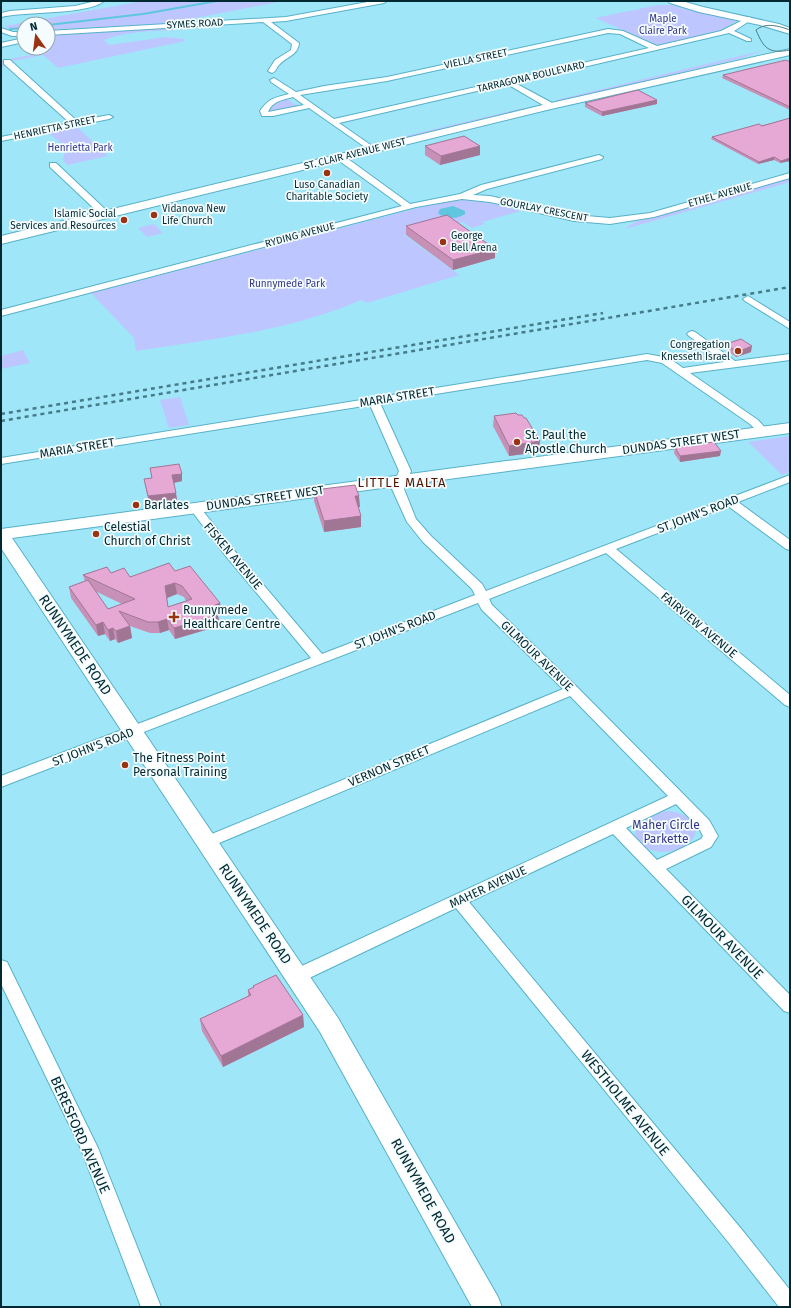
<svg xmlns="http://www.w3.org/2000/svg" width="791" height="1308" viewBox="0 0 791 1308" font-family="'Fira Sans',sans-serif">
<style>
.green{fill:#bdc6ff}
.water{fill:#60c6e0}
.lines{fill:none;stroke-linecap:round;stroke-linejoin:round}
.stream{stroke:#60c6e0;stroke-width:2}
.street-casing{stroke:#56b1c8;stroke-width:2}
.secondary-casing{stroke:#56b1c8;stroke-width:2}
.street{fill:#fff;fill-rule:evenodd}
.secondary{fill:#fff;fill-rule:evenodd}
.tram{stroke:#467c89;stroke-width:1}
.rail{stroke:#467c89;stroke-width:2.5;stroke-dasharray:4 4;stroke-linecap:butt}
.wall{fill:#c690b7;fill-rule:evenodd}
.shaded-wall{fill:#a17695}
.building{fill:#e6a8d5;stroke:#a17695;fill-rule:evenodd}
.poi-dot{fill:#9a3311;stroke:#f4fcfe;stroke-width:1.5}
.labels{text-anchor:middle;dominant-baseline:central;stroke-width:3.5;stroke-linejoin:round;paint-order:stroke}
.far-park-label{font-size:10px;fill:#353787;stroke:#f4fcfe}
.far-street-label{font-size:10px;fill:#002831;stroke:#f4fcfe}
.far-poi-label{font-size:10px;fill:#002831;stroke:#f4fcfe;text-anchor:start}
.street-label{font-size:12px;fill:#002831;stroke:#f4fcfe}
.poi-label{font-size:12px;fill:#002831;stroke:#f4fcfe;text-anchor:start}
.park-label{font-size:12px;fill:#353787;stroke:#f4fcfe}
.neighbourhood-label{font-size:13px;letter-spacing:1px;fill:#551300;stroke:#f4fcfe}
.near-street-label{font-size:14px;fill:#002831;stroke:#f4fcfe}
</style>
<rect width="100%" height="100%" fill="#a0e6f9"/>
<path class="green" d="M143,1h140l-113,22 -122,7v-6h-24v7l-14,-2 -5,-3z
M658,5h14l24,7 34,6 6,3 -13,9 -65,15 -63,-27z
M172,27l5,3c-24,1 -50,1 -73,10l5,5 57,-8 18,2 1,2 -127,27 -15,-13 -41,8 4,3 -5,1v-6l38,-8 -6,-5h15v-13l4,-1z
M765,50l-23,8 -183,44 -3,-2z
M287,99l11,7 -25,6 -5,-1 6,-9z
M524,108l2,2 -117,28 -13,2 -3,-1z
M76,126l32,30 -41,9 -4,-5 3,-13 -19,-15z
M790,178v4l-165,47 3,-3 9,-5z
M464,200l22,2 35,9 -39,11 3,2 -13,4 -9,-6 -9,2h-7l-43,11 55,40 -92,28 -6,-3c-71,31 -149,39 -225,51l-2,-13 -43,-45 331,-86 18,-4z
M154,224l9,9 -16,4 -9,-9z
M23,350l7,13 -29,6v-13z
M180,397l9,28 -20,3 -9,-28z
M790,436v36l-8,3 -34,-33z
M670,811c13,2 22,7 26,19 -2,23 -52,33 -61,4l3,-10 24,-12z"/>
<path class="water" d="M453,206l12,5v3c-8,5 -20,6 -27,-1l2,-4z"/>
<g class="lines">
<path class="stream" d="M48,25l95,-11 74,-13
M10,29l14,-1"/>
<g class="street-casing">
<path id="street" d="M96,1h8c-16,14 -79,10 -103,16v-4l9,-2 65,-5z
M373,1h14l-3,2 -98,18 -15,1 28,21c-1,12 -11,13 -19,21 -4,3 -3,7 -8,9l-4,-2 7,-11 16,-10 1,-6 -29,-22 -215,13v-4l238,-14z
M749,17l3,2 -1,1 -17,11 17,8v2h-4l-18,-8 -214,50 39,21v4h-6l-41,-24 -168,39 36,25v4h-3l-63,-44 -36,8h-11l-2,-5c9,-13 14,-13 29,-17l-18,-12 -1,-2 4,-2 22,14 28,-6 63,-9 221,-48 15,2 34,15 64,-15zM608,33l12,1 29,14 -315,71 -34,-24 87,-14zM293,97l11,8 -36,7c4,-11 15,-12 25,-15z
M1,28l12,4h11v4h-12l-11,-4z
M24,38v4l-23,5v-4z
M4,60h6l67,61 32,-6 4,2 -4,2 -108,22v-4l69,-14 -66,-59z
M599,155l4,2 -1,2 -115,30 -14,6 17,1 84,19 36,3 40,-5 140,-40v5l-136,39 -44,7 -36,-3 -84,-19 -28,-3 -46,8 -415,109v-6l401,-104 -64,-46v-4h6l66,48 50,-10 21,-9z
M50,163h6l52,49 1,2 -1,2h-6l-52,-49z
M748,296l42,26v7l-45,-28 -2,-2z
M692,331l3,1 40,29 55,-7v6l-100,13 68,47 10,11 -1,2h-8l-9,-9 -88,-61 -15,-3 -267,43 31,68 -7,18 12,30 15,17 51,48 4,7 304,-116v7l-52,20 52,38v10l-4,-1 -58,-43 -112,43 174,146v12l-5,-2 -179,-152 -117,46 3,6 85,82 132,133 9,16 -7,11 -45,22 124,126v18l-6,-2 -171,-177 -144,68 274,329 47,59v17h-11l-50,-64 -273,-335 -153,73 -6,2 -6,-2 -2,-5 2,-5 377,-175 -98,-100 -358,150 -5,2 -5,-2 -2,-4 2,-4 361,-149 -81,-79 -4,-7 -477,184v-11l310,-118 -86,-103 -34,-45 -2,-2 2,-2h8l34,43 89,105 153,-59 -3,-6 -49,-47 -16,-20 -15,-33 7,-18 -29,-66 -369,59v-6l646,-104 22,4 14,10 41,-6 -35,-26 -2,-2 2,-2zM676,804l23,24 4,8 -2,3 -44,21 -31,-32z
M1,960l6,2 91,186 63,159h-20l-60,-158 -80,-165z"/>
</g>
<g class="secondary-casing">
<path id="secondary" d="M668,1h14l21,6 76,17 11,4v6l-30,-9 -61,-13 -29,-9z
M790,49v6l-239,54 -550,135v-8l550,-133z
M790,423v10l-778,105 326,480 160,279 4,10h-30l-152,-275 -319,-484v-19z"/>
</g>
<use href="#street" class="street"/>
<use href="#secondary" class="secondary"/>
<path class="tram" d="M790,30c-11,-4 -24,-8 -34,0 8,19 13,24 34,20"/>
<path class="rail" d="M1,414l602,-101
M1,421l789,-134"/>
</g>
<path class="wall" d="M790,62v48l-68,-32 1,-3z
M585,103l72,1 -55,12 -17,-9z
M790,118v43l-10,2 -6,-3 -16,4 -47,-25 1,-2 60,-14z
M425,146h55v9l-40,10 -15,-10z
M406,226l89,32 -42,12 -47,-35z
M726,344l25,8 -15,5 -11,-8z
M494,416l45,36 -30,4 -16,-30z
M675,447l45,9 -40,6 -6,-9z
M150,468l32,13 -8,2 3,17 -28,4 -5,-25h8z
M314,490l46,17h-2l3,20 -37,5 -10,-31z
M175,571l45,32 2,12 -4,1 1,4 -8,3 1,5 -37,11 -6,-9 -9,3h-10l-20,-7 2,12 -14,5 -3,-4 -5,2 -5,-7 -7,2 -27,-38 -2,-11 16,-6 -2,-6 28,-2 19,4zM95,591l27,13 -14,5zM177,594l7,3 2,4 -18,6 -1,-9z
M253,986l50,29 1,12 -81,40 -21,-36 -2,-12 48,-23v-6l6,-2z"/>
<path class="shaded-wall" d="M657,100v4l-55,12v-4z
M480,146v9l-40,10 1,-9z
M774,157v3l-16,4 1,-2z
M790,158v3l-10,2 1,-2z
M495,249v9l-42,12v-10z
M752,346l-1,6 -15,5 1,-5z
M540,441l-1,11 -30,4v-10z
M721,451l-1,5 -40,6v-6z
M182,474v7l-9,2 -1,-8z
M176,493l1,7 -28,4 -1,-8z
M355,496h4l1,11h-5z
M361,516v11l-37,5v-11z
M175,583l2,11 -10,4 -2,-12z
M220,603l2,12 -4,1 1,4 -8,3 1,5 -37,11 -1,-11 33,-16 8,-7z
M167,619l2,11 -9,3 -2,-11z
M103,622l2,12 -7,2 -2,-11z
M130,626l2,12 -14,5 -2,-12z
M113,628l2,11 -5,2 -2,-11z
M303,1015l1,12 -81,40 -2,-11z"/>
<path class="building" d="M786,60l4,2v45l-67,-32z
M638,90l19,10 -55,12 -17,-9z
M790,118v40l-9,3 -7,-4 -15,5 -47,-25 47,-13 3,2z
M464,136l16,10 -39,10 -16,-10z
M447,215l48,34 -42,11 -47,-34z
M741,339l11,7 -15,6 -11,-8z
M516,413l2,2h4l2,3h2l14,23 -31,5 -15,-30z
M714,442l7,9 -41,5 -5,-9z
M179,464l3,10 -10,1 4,18 -28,3 -4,-17 8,-1 -2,-10z
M355,485l4,11h-4l6,20 -37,5 -10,-31z
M169,563l6,8 15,-5 30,37 -5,2 3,4 -11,3 4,5 -37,11 -7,-9 -9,3h-10l-29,-11 11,15 -14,5 -3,-3 -5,2 -5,-8 -7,3 -27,-38 19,-7 20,29 27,-10 -52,-24 24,-8 4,6 13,-5 6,9zM175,583l7,3 10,13 -24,8 -3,-21z
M276,975l27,40 -82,41 -21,-37 51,-24 -3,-5 6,-3 -1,-1z"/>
<g class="poi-dot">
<circle cx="327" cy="173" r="4"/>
<circle cx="154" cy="215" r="4"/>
<circle cx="124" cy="220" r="4"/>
<circle cx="443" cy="242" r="4"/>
<circle cx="738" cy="351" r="4"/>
<circle cx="517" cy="442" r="4"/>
<circle cx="136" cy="505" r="4"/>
<circle cx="96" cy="534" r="4"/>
<path d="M172 611h4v4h4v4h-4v4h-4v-4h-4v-4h4z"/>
<circle cx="125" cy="765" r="4"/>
</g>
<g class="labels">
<g class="far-park-label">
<text x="663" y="19">Maple<tspan x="663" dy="12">Claire Park</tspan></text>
<text x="80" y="148">Henrietta Park</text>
<text x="287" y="284">Runnymede Park</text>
</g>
<g class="far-street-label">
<text transform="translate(195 24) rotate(-3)">SYMES ROAD</text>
<text transform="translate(476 59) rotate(-12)">VIELLA STREET</text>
<text transform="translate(531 77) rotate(-13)">TARRAGONA BOULEVARD</text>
<text transform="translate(55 128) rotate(-12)">HENRIETTA STREET</text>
<text transform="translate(355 154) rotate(-14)">ST. CLAIR AVENUE WEST</text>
<text transform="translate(720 195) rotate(-16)">ETHEL AVENUE</text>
<text transform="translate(544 210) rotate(11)">GOURLAY CRESCENT</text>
<text transform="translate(300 235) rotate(-15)">RYDING AVENUE</text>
</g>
<g class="far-poi-label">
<text x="327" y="185" text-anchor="middle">Luso Canadian<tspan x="327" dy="12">Charitable Society</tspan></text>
<text x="162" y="209">Vidanova New<tspan x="162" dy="12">Life Church</tspan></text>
<text x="116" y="214" text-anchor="end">Islamic Social<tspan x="116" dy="12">Services and Resources</tspan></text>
<text x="451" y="236">George<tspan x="451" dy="12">Bell Arena</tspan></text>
<text x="730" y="345" text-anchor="end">Congregation<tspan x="730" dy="12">Knesseth Israel</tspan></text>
</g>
<g class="street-label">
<text transform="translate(397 397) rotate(-9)">MARIA STREET</text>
<text transform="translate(681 442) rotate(-8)">DUNDAS STREET WEST</text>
<text transform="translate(77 448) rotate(-9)">MARIA STREET</text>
<text transform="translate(265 498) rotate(-8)">DUNDAS STREET WEST</text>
<text transform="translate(698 514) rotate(-21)">ST JOHN'S ROAD</text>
<text transform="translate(233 556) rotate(50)">FISKEN AVENUE</text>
<text transform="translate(699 625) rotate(40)">FAIRVIEW AVENUE</text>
<text transform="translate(395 630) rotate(-21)">ST JOHN'S ROAD</text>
<text transform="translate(537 656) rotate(44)">GILMOUR AVENUE</text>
<text transform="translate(93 747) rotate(-21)">ST JOHN'S ROAD</text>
<text transform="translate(389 766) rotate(-23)">VERNON STREET</text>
<text transform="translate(488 887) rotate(-25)">MAHER AVENUE</text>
</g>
<g class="poi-label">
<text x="525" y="435">St. Paul the<tspan x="525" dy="14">Apostle Church</tspan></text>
<text x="144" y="505">Barlates</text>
<text x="104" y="527">Celestial<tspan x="104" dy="14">Church of Christ</tspan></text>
<text x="183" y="610">Runnymede<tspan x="183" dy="14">Healthcare Centre</tspan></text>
<text x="133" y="758">The Fitness Point<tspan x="133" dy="14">Personal Training</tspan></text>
</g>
<g class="park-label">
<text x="666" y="825">Maher Circle<tspan x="666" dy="14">Parkette</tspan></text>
</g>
<g class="neighbourhood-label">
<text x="402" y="482">LITTLE MALTA</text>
</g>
<g class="near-street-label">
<text transform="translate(75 645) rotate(56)">RUNNYMEDE ROAD</text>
<text transform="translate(255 914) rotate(56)">RUNNYMEDE ROAD</text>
<text transform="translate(722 937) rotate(46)">GILMOUR AVENUE</text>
<text transform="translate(625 1103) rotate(51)">WESTHOLME AVENUE</text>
<text transform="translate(80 1135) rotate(66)">BERESFORD AVENUE</text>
<text transform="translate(423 1191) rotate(61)">RUNNYMEDE ROAD</text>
</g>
</g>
<rect width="791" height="1308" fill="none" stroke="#002831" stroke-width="4"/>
<g transform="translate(36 36) rotate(346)"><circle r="19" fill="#f4fcfe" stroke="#92a7ac"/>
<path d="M0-3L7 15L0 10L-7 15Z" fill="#9a3311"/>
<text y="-6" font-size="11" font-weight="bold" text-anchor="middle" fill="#002831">N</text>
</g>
</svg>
